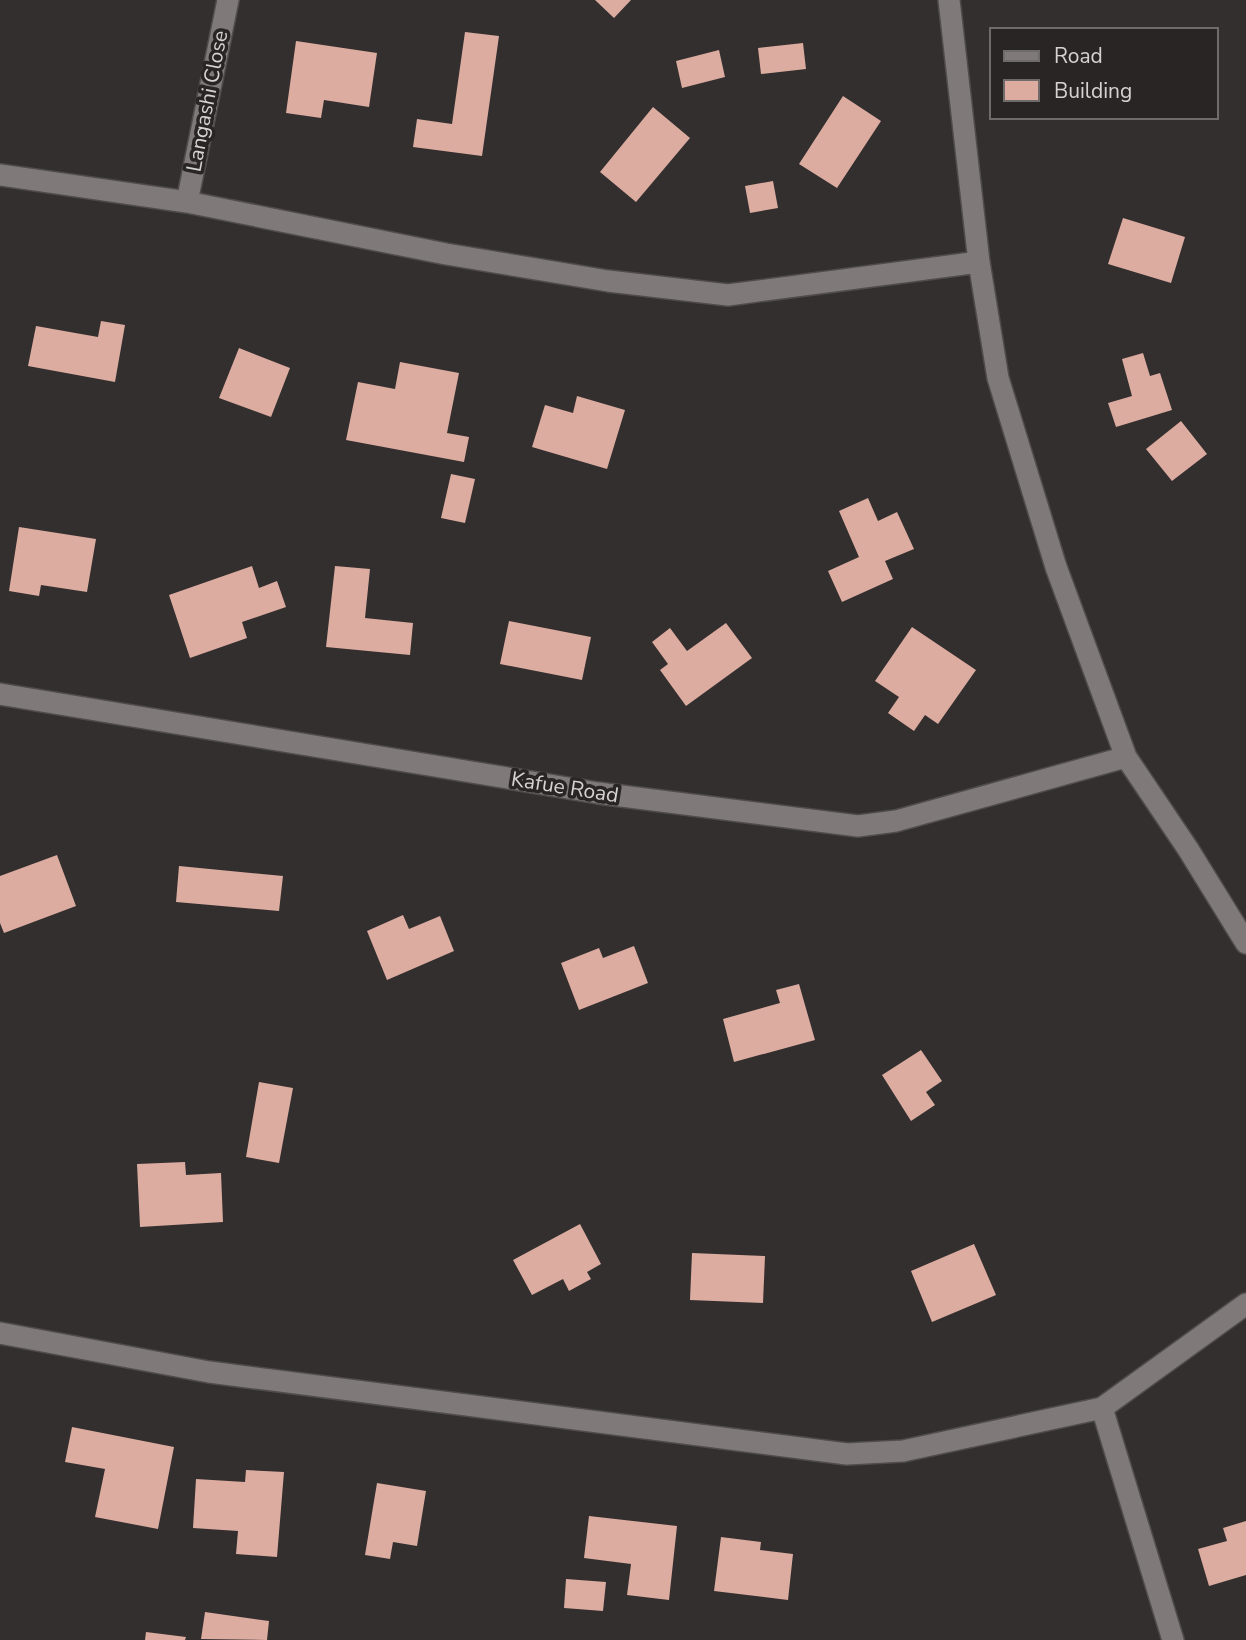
<svg xmlns="http://www.w3.org/2000/svg" width="1246" height="1640" viewBox="0 0 1246 1640" font-family="'Nunito Sans',sans-serif">
<style>
.building{fill:#dcaca1}
.lines{fill:none;stroke-linecap:round;stroke-linejoin:round}
.street-casing{stroke:#4f4c4b;stroke-width:24}
.street{stroke:#7f7a79;stroke-width:21}
.labels{text-anchor:middle;dominant-baseline:central;stroke-width:7;stroke-linejoin:round;paint-order:stroke}
.street-label{font-size:21px;fill:#d5d3d2;stroke:#292524}
</style>
<rect width="100%" height="100%" fill="#332f2e"/>
<path class="building" d="M595,0h36l-17,18z
M465,32l34,4 -17,120 -69,-9 4,-28 35,5z
M296,41l81,12 -8,54 -45,-7 -3,18 -35,-5z
M803,43l3,26 -45,5 -3,-26z
M719,50l6,27 -43,11 -6,-27z
M843,96l38,25 -44,67 -38,-24z
M653,107l37,31 -54,64 -36,-30z
M773,181l5,27 -28,5 -5,-27z
M1123,218l62,19 -14,46 -63,-19z
M101,321l24,4 -10,57 -87,-16 8,-40 62,11z
M239,348l51,20 -19,49 -52,-19z
M1143,353l7,23 10,-3 12,37 -56,17 -8,-24 24,-7 -10,-37z
M400,362l59,11 -12,60 22,4 -5,25 -118,-22 12,-58 37,7z
M577,396l48,14 -18,59 -75,-22 13,-42 28,8z
M1181,421l26,33 -35,27 -26,-32z
M451,474l24,5 -10,44 -24,-5z
M868,498l10,23 19,-9 17,37 -29,12 8,18 -51,23 -14,-31 31,-14 -20,-46z
M19,527l77,12 -9,53 -46,-7 -2,11 -30,-5z
M252,566l7,22 18,-7 9,26 -44,15 5,16 -57,20 -21,-63z
M335,566l35,3 -5,49 48,5 -3,32 -84,-8z
M509,621l82,16 -9,43 -82,-16z
M726,623l26,35 -66,48 -26,-36 8,-6 -16,-22 18,-14 17,23z
M912,627l64,43 -38,54 -13,-9 -11,16 -26,-18 11,-16 -24,-16z
M57,855l19,51 -72,27 -4,-10v-47z
M179,866l104,10 -4,35 -103,-9z
M403,915l6,14 31,-13 14,35 -67,29 -20,-49z
M634,946l14,37 -69,27 -18,-47 38,-15 4,10z
M799,984l16,56 -81,22 -11,-43 57,-16 -4,-13z
M921,1050l21,31 -16,11 9,13 -24,16 -29,-46z
M259,1082l34,6 -14,75 -33,-6z
M185,1162l1,13 35,-2 2,49 -83,5 -3,-63z
M580,1224l21,40 -14,8 4,7 -22,12 -6,-12 -31,16 -19,-35z
M974,1244l22,51 -64,27 -21,-51z
M692,1253l73,3 -2,47 -73,-3z
M72,1427l102,20 -16,82 -63,-12 10,-48 -40,-7z
M246,1470l38,2 -7,85 -41,-3 2,-23 -45,-3 3,-49 49,3z
M377,1483l49,8 -9,55 -24,-4 -3,17 -25,-4z
M589,1516l88,10 -8,74 -42,-5 4,-31 -47,-6z
M1246,1521v54l-37,11 -11,-37 29,-8 -4,-13z
M721,1537l40,5 -1,8 33,4 -5,46 -74,-9z
M566,1579l40,3 -3,29 -39,-3z
M205,1612l64,9 -2,19 -66,-1z
M146,1632l40,5 -1,3h-40z"/>
<g class="lines">
<g class="street-casing">
<path id="street" d="M949,0l30,262 19,116 58,189 70,190 62,92 58,94
M0,175l187,27 259,52 162,27 120,14 251,-33
M187,202l41,-202
M0,694l598,99 260,33 38,-5 230,-64
M0,1333l209,39 638,82 56,-3 199,-43 144,-104
M1102,1408l71,232"/>
</g>
<use href="#street" class="street"/>
</g>
<g class="labels">
<g class="street-label">
<text transform="translate(207 101) rotate(-79)">Langashi Close</text>
<text transform="translate(565 787) rotate(9)">Kafue Road</text>
</g>
</g>
<rect x="990" y="28" width="228" height="91" fill="#292524" stroke="#6e6b6a" stroke-width="2"/>
<rect x="1004" y="51" width="35" height="10" fill="#7f7a79" stroke="#6e6b6a" stroke-width="2"/>
<text x="1054" y="63" font-size="21" fill="#d5d3d2">Road</text>
<rect x="1004" y="80" width="35" height="21" fill="#dcaca1" stroke="#6e6b6a" stroke-width="2"/>
<text x="1054" y="98" font-size="21" fill="#d5d3d2">Building</text>
</svg>
